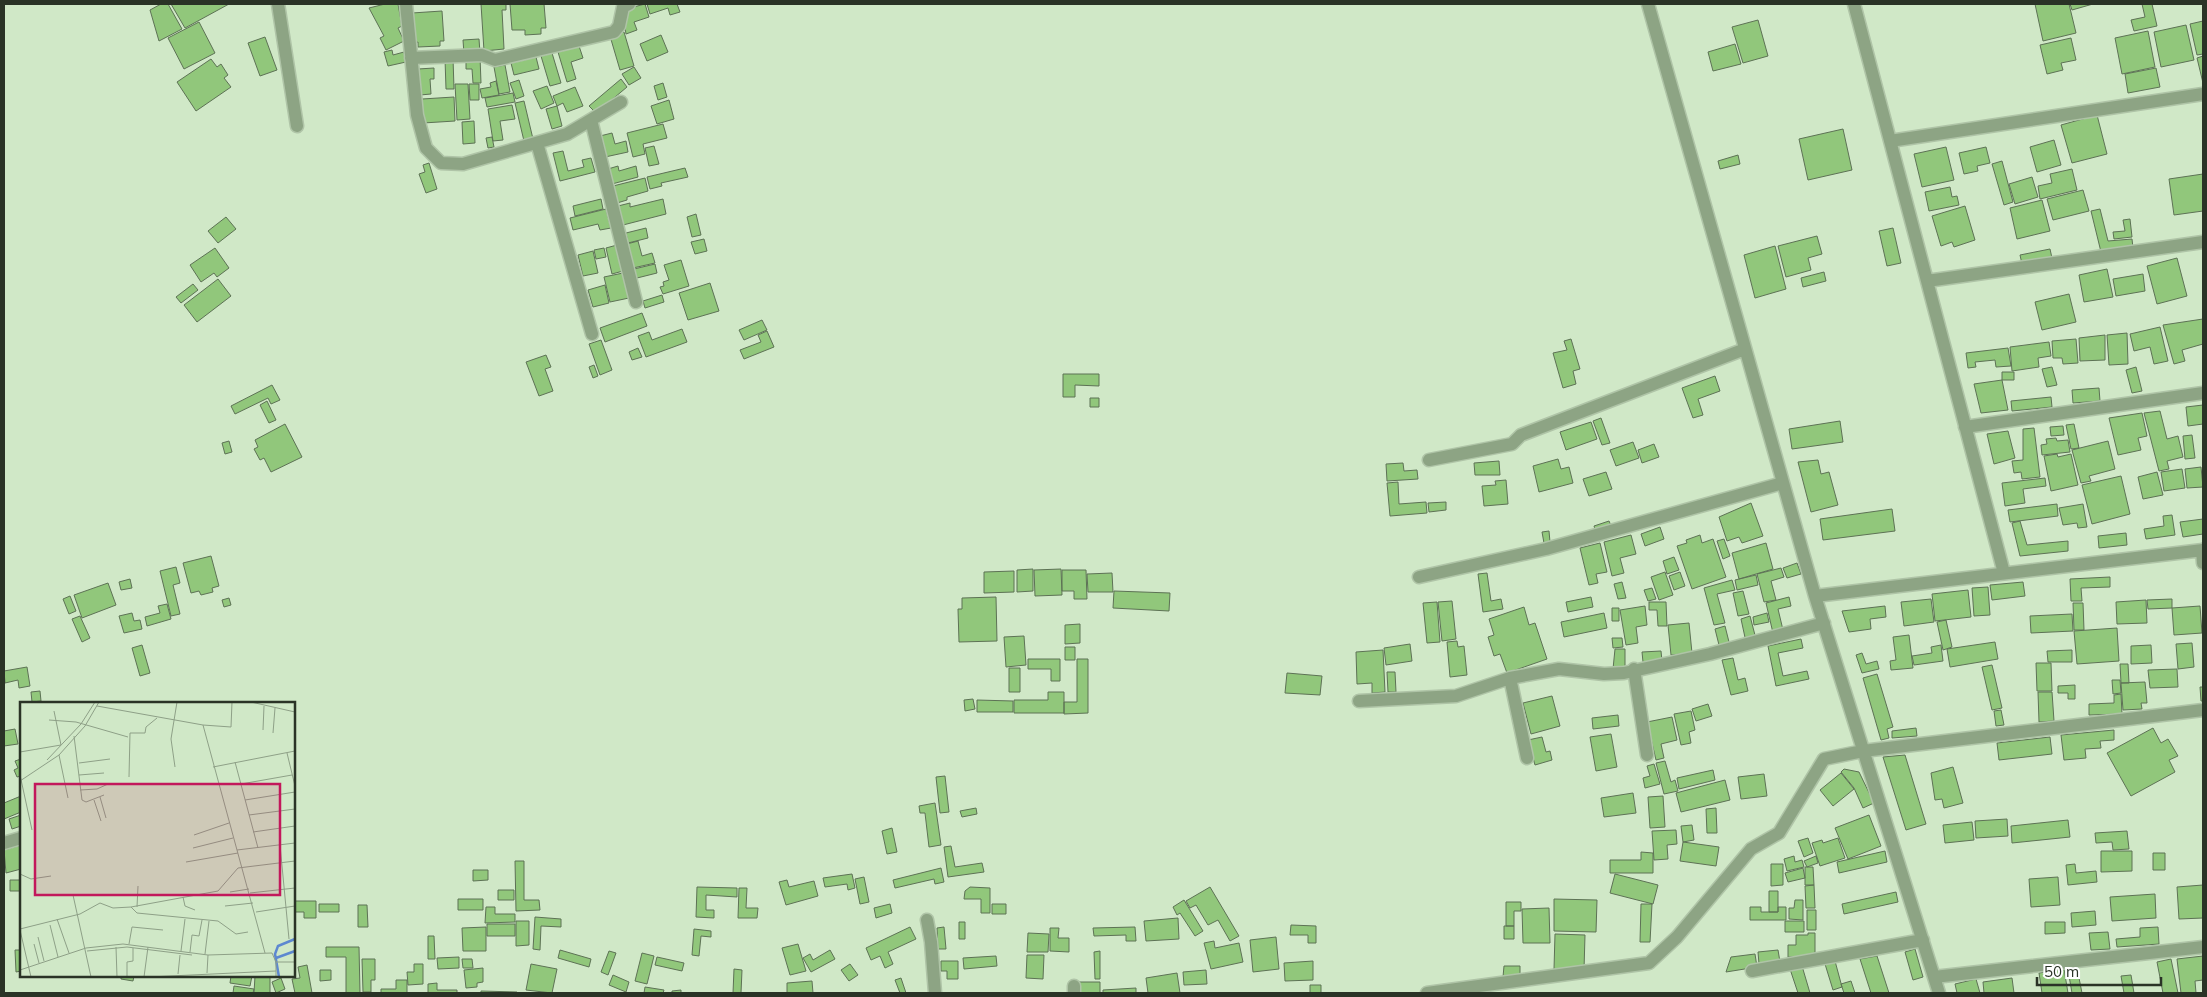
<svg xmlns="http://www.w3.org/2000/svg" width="2207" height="997" viewBox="0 0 2207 997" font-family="Mulish,sans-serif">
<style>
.building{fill:#91c77b;stroke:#5d7255}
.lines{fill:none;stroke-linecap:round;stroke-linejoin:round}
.minor-casing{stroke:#afc4a7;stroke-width:15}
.minor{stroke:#8da484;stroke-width:12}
.inset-river{fill:none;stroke:#5d88d0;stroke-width:2.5}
.inset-road{fill:none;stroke:#8ea087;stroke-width:1}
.view{fill:#c2185b;fill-opacity:0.15;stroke:#c2185b;stroke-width:2.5}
.inset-edge{fill:none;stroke:#2a3326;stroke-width:2.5}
</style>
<rect width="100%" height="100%" fill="#d0e8c7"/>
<path class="building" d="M161,4h7l14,25 -23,12 -9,-31z
M171,4h58l-44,24z
M385,4h13l4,22 -4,2 6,13 -18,9 -6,-12 4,-2 -15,-28z
M481,4h25v6h-4l2,39 -20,2z
M510,4h34l2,24h-5v6l-16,1v-5h-13z
M645,4l4,13 -15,5 3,8 -11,4 -4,-24z
M647,4h30l3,8 -10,3 -2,-7 -18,6z
M2035,4h34l7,29 -33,8z
M2070,4h23l-21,6z
M2142,4h10l5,22 -23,5 -3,-11 14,-3z
M442,11l2,30h-4v5l-22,1v-5l-4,1 -2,-30z
M1758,20l10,36 -25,7 -11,-36z
M2203,21v33l-6,1 -7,-31z
M199,22l16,31 -31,16 -16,-31z
M2186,25l8,35 -33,7 -7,-35z
M2148,31l7,36 -33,7 -7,-36z
M624,32l10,34 -14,4 -10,-34z
M661,35l7,17 -21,9 -7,-17z
M265,37l12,33 -17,6 -12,-33z
M2071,38l5,22 -15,3 2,7 -16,4 -7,-29z
M479,39l1,14 -16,1 -1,-14z
M1735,44l6,20 -28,7 -5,-19z
M579,46l4,12 -12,4 5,17 -9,3 -9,-30z
M392,50l1,5 11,-3 2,10 -18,4 -4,-14z
M552,53l9,30 -11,3 -9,-30z
M2203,56v27l-6,-25z
M480,57l1,26h-8l-1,-14h-6v-11z
M536,57l3,12 -25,6 -3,-12z
M453,58l1,31h-8l-1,-30z
M211,59l6,8 4,-3 7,11 -4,3 7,9 -35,24 -19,-29z
M505,65l5,27 -11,2 -5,-27z
M634,67l7,11 -12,7 -7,-11z
M434,68v11h-4l1,15 -11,1 -2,-26z
M2156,68l4,19 -32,6 -3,-19z
M621,79l6,8 -31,26 -7,-7z
M519,80l5,16 -8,3 -6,-16z
M496,81l3,14 -17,3 -2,-9 11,-2 -1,-4z
M663,83l4,14 -9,3 -4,-14z
M455,84h13l2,35 -13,1z
M469,84h10v16h-9z
M547,86l7,17 -13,6 -8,-18z
M575,87l8,19 -16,6 -4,-9 -6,3 -4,-10z
M513,93l2,9 -28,5 -2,-9z
M454,97l1,24 -32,2 -1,-24z
M669,100l5,19 -17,5 -6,-18z
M524,101l9,38 -9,2 -9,-38z
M512,105l3,14 -15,2 3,19 -10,1 -5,-32z
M557,106l5,20 -10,3 -6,-20z
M2097,115l10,39 -35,9 -11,-38z
M474,121l1,22 -12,1 -1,-22z
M663,124l4,14 -24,6 2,10 -12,3 -6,-24z
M1843,129l9,41 -44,10 -9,-41z
M612,133l3,11 11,-3 2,11 -23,5 -5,-21z
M492,137l2,10 -6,1 -2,-10z
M2054,140l7,25 -24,7 -7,-25z
M654,146l5,18 -10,2 -4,-18z
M1946,147l8,33 -32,7 -8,-33z
M1986,147l4,16 -13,3 1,5 -14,3 -5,-21z
M563,151l5,20 16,-4 -2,-7 9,-2 4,14 -35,9 -7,-28z
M1738,155l2,9 -20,5 -2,-8z
M2002,161l11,41 -9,3 -12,-41z
M429,163l8,26 -11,4 -7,-19 6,-2 -2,-7z
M618,166l1,5 17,-5 2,11 -26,7 -4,-15z
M685,168l3,9 -27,6 1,3 -12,3 -3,-12z
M2072,169l5,21 -37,9 -2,-13 14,-3 -2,-9z
M2203,174v37l-29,4 -5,-36z
M2032,177l6,20 -23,7 -6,-20z
M645,178l3,13 -21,6v3l-10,3 -4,-17z
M1950,187l2,10 5,-1 2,9 -30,6 -4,-19z
M2083,190l6,21 -36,9 -6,-21z
M601,199l2,10 -28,7 -2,-10z
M663,199l3,15 -43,11 -5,-19 12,-3v4z
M2042,200l8,31 -33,8 -7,-31z
M1965,206l10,34 -21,7 -2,-5 -11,4 -9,-30z
M606,209l5,19 -11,2 -2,-6 -25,6 -3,-12z
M2100,209l8,32 24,-2 1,9 -32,4 -10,-41z
M696,214l5,21 -9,2 -5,-20z
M226,217l10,12 -18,14 -10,-12z
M2130,219l2,18 -18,2 -1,-7 12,-1 -2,-11z
M646,228l2,10 -20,5 -2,-10z
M1893,228l8,35 -14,3 -8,-35z
M1817,236l5,18 -14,4 3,12 -25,7 -8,-31z
M704,239l3,12 -12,3 -4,-12z
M638,241l4,15 10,-3 3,10 -22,5 -6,-24z
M617,245l6,26 -11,3 -6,-26z
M1775,246l11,43 -31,9 -11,-43z
M215,248l14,20 -12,9 -3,-4 -13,9 -11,-17z
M604,248l2,9 -10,2 -2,-9z
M2050,249l2,9 -30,6 -2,-9z
M593,251l5,22 -15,3 -5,-21z
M2177,258l10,38 -30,8 -10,-38z
M681,260l8,26 -26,8 -3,-7 4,-1 -1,-4 6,-2 -5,-15z
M655,264l2,9 -20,5 -3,-9z
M2107,269l6,28 -29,5 -5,-27z
M1824,272l2,9 -23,6 -2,-9z
M623,273l6,25 -19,4 -6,-25z
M2143,274l2,17 -29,5 -3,-17z
M218,279l13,17 -34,26 -13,-17z
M710,283l9,28 -31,9 -9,-27z
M193,284l5,6 -17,13 -5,-6z
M605,285l4,18 -16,4 -5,-17z
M2069,294l7,28 -34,8 -7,-28z
M662,295l2,7 -19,6 -2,-7z
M642,313l5,13 -42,16 -5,-14z
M2203,319v25l-21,6 3,11 -11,3 -11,-39z
M762,320l5,10 -23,10 -5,-10z
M2160,327l8,34 -14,3 -4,-17 -16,4 -4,-17z
M682,329l5,13 -41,15 -8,-21 11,-4 3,8z
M767,331l7,16 -30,12 -4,-9 21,-8 -3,-7z
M2127,333l1,31 -19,1 -2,-30z
M2105,335v25l-25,1 -1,-23z
M1571,339l9,30 -7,2 3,13 -13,4 -10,-35 14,-3 -3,-9z
M2076,339l2,24 -15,1 -1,-6h-9l-1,-17z
M601,340l11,30 -12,5 -11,-31z
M2049,342l2,14 -13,2 1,9 -27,4 -2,-24z
M638,348l4,9 -10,3 -3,-8z
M2008,348l3,18 -15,1 -1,-7 -20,2 1,5 -8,1 -2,-15z
M546,355l5,12 -6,2 8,22 -14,5 -13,-34z
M594,365l4,11 -5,2 -4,-11z
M2052,367l5,18 -10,2 -5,-18z
M2136,367l6,24 -10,2 -6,-23z
M2002,372h12v8h-12z
M1063,374h36v12l-24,-1v12h-12z
M1715,376l5,15 -22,8 5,16 -10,3 -11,-30z
M2002,380l6,30 -27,3 -7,-29z
M272,385l8,15 -9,4 -3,-6 -33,16 -4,-8z
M2099,388l1,13 -27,2 -1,-13z
M2051,397l1,10 -40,4 -1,-10z
M1090,398h9v9h-9z
M267,401l9,19 -7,3 -9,-18z
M2203,405v19l-15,2 -2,-19z
M2160,411l7,28 11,-3 5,21 -16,4 2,8 -10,2 -15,-58z
M2142,413l5,23 -9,2 3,12 -23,5 -9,-37z
M1601,418l9,25 -8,2 -9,-24z
M1840,421l3,21 -51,7 -3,-20z
M1591,422l6,17 -31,11 -6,-18z
M285,424l17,33 -31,15 -7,-14 -4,2 -6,-11 4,-2 -3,-7z
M2074,424l5,24 -8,1 -5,-24z
M2063,426l1,9 -13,1 -1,-9z
M2034,428l6,49 -18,2 -1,-7 -7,1 -2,-12 11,-1v-31z
M2008,431l7,27 -21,6 -7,-30z
M2192,435l3,23 -10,1 -2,-23z
M2056,438l1,3 11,-1 2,12 -28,3 -1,-10 6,-1 -1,-5z
M229,441l3,11 -7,2 -3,-11z
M2108,441l7,28 -26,7 2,5 -10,2 -9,-33z
M1633,442l6,16 -23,8 -6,-16z
M1654,444l5,13 -17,6 -4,-13z
M2057,454l1,3 13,-3 7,31 -27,6 -7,-35z
M1558,459l3,10 8,-2 4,16 -34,9 -6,-26z
M1818,460l3,14 8,-2 9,33 -27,7 -13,-50z
M1499,461l1,14h-25l-1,-12z
M1403,463l1,8 13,-1 1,9 -31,2 -1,-17z
M2201,467l2,20 -16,1 -2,-19z
M2182,469l3,19 -21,3 -3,-19z
M1606,472l6,17 -23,7 -6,-17z
M2157,472l6,23 -20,4 -5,-22z
M2121,476l9,38 -38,10 -10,-39z
M2045,478l1,8 -23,3 2,14 -20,3 -3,-23z
M1506,480l2,24 -24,2 -2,-20 14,-1 -1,-4z
M1398,482l1,22 27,-2 1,11 -37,3 -3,-33z
M1446,502v8l-17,2 -1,-9z
M1751,503l12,33 -21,7 -3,-6 -12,4 -8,-24z
M2057,504l1,12 -48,6 -2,-12z
M2083,504l4,23 -9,1 -1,-5 -14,2 -4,-17z
M1892,509l3,22 -72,9 -3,-21z
M2172,515l3,20 -29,4 -2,-10 20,-3 -1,-10z
M2203,519v15l-20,3 -3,-15z
M1609,521l4,9 -16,6 -3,-10z
M2020,521l7,24 41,-4v10l-48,5 -8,-33z
M1660,527l4,12 -19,7 -4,-12z
M1549,531l1,11 -6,1 -2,-11z
M2126,533l1,12 -28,3 -1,-12z
M1631,535l5,19 -16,4 4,15 -12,3 -8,-34z
M1700,535l2,8 11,-4 13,38 -34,12 -15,-43 10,-3 -1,-3z
M1724,539l6,17 -7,3 -6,-18z
M1600,543l7,29 -11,2 2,9 -9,2 -9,-37z
M1766,543l7,26 -34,10 -7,-26z
M211,556l8,30 -7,2 1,4 -12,3 -2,-4 -8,2 -8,-30z
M1674,557l5,13 -12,4 -4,-13z
M1797,563l4,11 -14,4 -4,-10z
M176,567l4,16 -7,2 7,29 -9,2 -11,-45z
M1781,568l3,9 -13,4 5,19 -12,2 -7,-28z
M1033,569v22l-16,1v-22z
M1061,569l1,26 -27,1 -1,-26z
M1062,570h24l1,29h-13v-8h-12z
M1014,571v21l-30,1v-21z
M1665,572l8,23 -14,5 -8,-23z
M1680,572l5,14 -11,4 -5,-14z
M1112,573l1,19h-25l-1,-18z
M1487,573l4,28 10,-2 2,10 -20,3 -5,-38z
M1756,575l2,10 -21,5 -2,-10z
M2110,577v10l-29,1 1,13h-11l-1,-22z
M130,579l2,9 -11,2 -2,-8z
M1732,580l3,10 -18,4 8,29 -11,2 -10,-37z
M1622,582l4,16 -8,1 -4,-15z
M2023,582l2,14 -33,4 -2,-15z
M108,583l8,22 -34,13 -8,-23z
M1988,587l2,28 -16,1 -2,-28z
M1652,588l4,11 -8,2 -4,-11z
M1968,590l3,27 -36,4 -3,-27z
M1114,591l56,2 -1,18 -56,-3z
M1743,591l6,23 -11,2 -5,-23z
M70,596l6,15 -7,3 -6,-15z
M996,597l1,44 -38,1 -1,-33h4v-11z
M1591,597l2,10 -25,5 -2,-10z
M1789,597l2,9 -13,3 5,21 -10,3 -7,-30z
M229,598l2,7 -7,2 -2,-7z
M1931,599l3,23 -30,4 -3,-24z
M2172,599v9l-24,1 -1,-9z
M2146,600l1,23 -30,1 -1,-22z
M1452,601l4,38 -14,2 -4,-39z
M1437,602l3,40 -13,1 -4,-40z
M1649,602h17l1,24h-9l-1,-16h-8z
M2073,603h10l1,27h-10z
M167,604l4,15 -24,7 -2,-9 15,-4 -2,-7z
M1645,606l2,19 -11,2 2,16 -12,2 -6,-35z
M1885,606l1,11 -16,2 1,10 -22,3 -7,-21z
M2200,606l2,27 -28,2 -2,-27z
M1524,607l5,18 6,-2 12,36 -40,14 -7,-19 -6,2 -6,-19 6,-2 -5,-16z
M1612,608h7v13h-7z
M132,613l2,8 6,-1 2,9 -18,4 -5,-17z
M1604,613l3,15 -43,9 -3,-15z
M1767,613l2,9 -15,3 -1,-8z
M2072,614l1,17 -42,2 -1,-17z
M80,616l10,22 -8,4 -10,-23z
M1750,616l6,23 -10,3 -5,-23z
M1946,620l6,27 -9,3 -6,-28z
M1689,623l3,30 -21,2 -3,-30z
M1080,624v19l-15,1v-19z
M1725,626l5,20 -10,3 -5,-20z
M2117,628l2,33 -42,3 -3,-33z
M1909,635l4,33 -22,2 -1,-9 6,-1 -3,-23z
M1024,636l2,29 -20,2 -2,-30z
M1612,638h10l1,9 -10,1z
M1801,639l2,9 -25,5 5,23 24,-5 2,8 -33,7 -8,-40z
M1457,641l1,6 6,-1 3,29 -17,2 -3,-35z
M1995,642l3,17 -48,8 -3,-18z
M2192,643l2,24 -16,2 -2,-25z
M1410,644l2,17 -26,4 -2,-17z
M142,645l8,28 -10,3 -8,-28z
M1941,645l2,16 -29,4 -2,-9 20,-3 -1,-6z
M2151,645l1,18 -21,1v-18z
M1065,647h10v13h-10z
M1615,649h10v20h-12z
M1383,650l2,42 -13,1v-10l-15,1 -1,-32z
M2072,650v12h-24l-1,-11z
M1661,651l1,10 -19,1 -1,-10z
M1862,653l4,11 11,-3 2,8 -17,4 -6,-18z
M1733,658l5,22 7,-2 3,13 -17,4 -9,-35z
M1028,659h32v22h-9v-12h-23z
M1077,659h11v54l-24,1v-12h13z
M2036,663h15l1,28h-15z
M2120,664h8l1,19h-8z
M1992,665l10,43 -10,2 -10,-43z
M27,667l3,19 -11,2 -1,-8 -13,3 -1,-12z
M1009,668h11v24h-11z
M2177,669l1,18 -28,1 -2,-18z
M1387,672h8l1,20h-8z
M1287,673l35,3 -2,19 -35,-2z
M1877,674l16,53 -6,2 2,9 -8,2 -18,-62z
M2112,680h8l1,13 -8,1z
M2145,682l2,21h-6l1,6 -19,1 -2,-27z
M2075,685v14h-7v-6h-10v-7z
M2200,687h3v14h-2z
M40,691l1,10 -9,1 -1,-10z
M1048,692h16v21h-50v-13h34z
M2038,692h14l2,29 -15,1z
M2121,694l1,20 -33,1v-11l25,-1v-8z
M1552,696l8,30 -29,8 -8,-31z
M973,699l2,10 -10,2 -1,-11z
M977,700l36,1v11h-36z
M1708,704l4,12 -16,5 -4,-12z
M2001,710l3,15 -8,1 -2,-15z
M1691,711l4,19 -6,2 2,11 -10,2 -7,-31z
M1618,715l1,11 -26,3 -1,-11z
M1672,717l5,23 -16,4 3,14 -8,2 -9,-38z
M1916,728l1,8 -25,2v-7z
M2153,728l8,15 7,-4 10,17 -9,4 6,12 -44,24 -24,-43z
M15,729l3,15 -14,2v-15z
M2114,730v10l-14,1 1,7 -16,1 1,9 -22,2 -3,-25z
M1611,734l6,33 -21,4 -6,-34z
M1542,737l4,15 4,-1 2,9 -17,5 -7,-25z
M2050,737l2,17 -53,6 -2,-17z
M1905,755l21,69 -20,6 -23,-73z
M21,759v17l-4,1 -3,-7 4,-2 -3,-7z
M1665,761l6,21 4,-2 3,11 -14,3 -8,-31z
M1654,764l6,20 -15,4 -2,-10 7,-2 -3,-10z
M1953,767l10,36 -19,5 -2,-9 -7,1 -4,-27z
M1844,769l15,3 15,31 -11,5 -9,-20 -13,-16z
M1713,770l2,10 -36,9 -2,-11z
M1841,773l13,16 -21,17 -13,-16z
M1764,774l3,22 -26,3 -3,-22z
M945,776l4,36 -9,1 -4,-36z
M1725,780l5,20 -49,12 -5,-19z
M1633,793l3,20 -32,4 -3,-19z
M21,796v16l-17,7v-16z
M1663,796l2,31 -15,1 -2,-31z
M935,803l6,42 -12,2 -4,-34h-5l-1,-7z
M976,808l1,6 -15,3 -2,-6z
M1716,808l1,25h-10l-1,-24z
M21,815v11l-9,3 -3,-10z
M1869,815l12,31 -33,13 -13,-31z
M2007,819l1,17 -32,2 -1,-17z
M2068,820l2,17 -58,6 -1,-17z
M1972,822l2,18 -29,3 -2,-18z
M1692,825l2,15 -11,2 -2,-16z
M892,828l5,24 -10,2 -5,-23z
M1676,830l1,14 -10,1 1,14 -14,1 -2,-29z
M2127,831l2,18 -16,1 -1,-8 -16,1 -1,-10z
M1808,838l5,15 -9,4 -6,-16z
M1838,838l7,20 -25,8 -8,-23 10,-3 1,3z
M1683,842l36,5 -3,19 -36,-5z
M21,845v24l-15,4 -2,-23z
M951,846l4,21 27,-4 2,9 -36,5 -4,-30z
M1885,851l2,11 -48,11 -2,-11z
M2101,851h31v20l-31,1z
M1641,852l12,1v20h-43v-13h31z
M2153,853h12v17h-12z
M1794,856l1,6 7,-2 2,7 -17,4 -3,-12z
M1816,856l2,7 -11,4 -3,-6z
M515,861h9v39h15l1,10 -24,1z
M1771,864h12v21l-12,1z
M2075,864l1,9 20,-2 1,11 -29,3 -2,-20z
M1805,867h8l1,18h-9z
M941,868l3,14 -9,2 -1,-5 -39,9 -2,-8z
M1803,868l2,10 -17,4 -3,-9z
M473,870h15v10l-15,1z
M852,874l3,14 -7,2 -1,-6 -22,3 -2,-9z
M1615,874l43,11 -5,19 -43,-11z
M864,877l5,25 -9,2 -5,-25z
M2058,877l2,28 -29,2 -2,-28z
M10,880h11v11h-11z
M787,880l2,7 25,-6 4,15 -32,9 -7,-23z
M1814,885l1,23h-9l-1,-22z
M2203,885v33l-24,1 -2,-32z
M697,887l40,1v9l-31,-2v15h8v8l-18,-1z
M970,887l20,1v25h-9v-14h-17l1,-8z
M1210,887l29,49 -9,5 -12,-21 -10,5 -12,-20 -6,3 -4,-7z
M739,888h8l-1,20h12l-1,10h-19z
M498,890h16v10h-16z
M1769,891h9v21h-9z
M1896,892l2,10 -54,12 -2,-10z
M2155,894l1,24 -44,3 -2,-24z
M458,899h25v11h-25z
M1554,899l43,1 -1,32 -42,-1z
M1184,900l19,31 -8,5 -15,-23 -3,2 -4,-8z
M1795,900h8v20l-14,-1v-11h5z
M294,901h22v17h-12v-6h-10z
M1506,902h15v9h-7v15h-8z
M319,904h20v8h-20z
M890,904l2,9 -16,5 -2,-10z
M992,904h14v10h-14z
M1641,904h11l-2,38h-10z
M358,905h9l1,22h-10z
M486,907h9v7h20v8l-30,1z
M1750,907h11v5h17v-5h8v13h-36z
M1549,908l1,35h-27l-1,-34z
M1807,910h9v20h-9z
M2095,911l1,14 -24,2 -1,-14z
M535,917l26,2v8l-20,-1 -1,24 -7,-1z
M1178,918l1,21 -33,2 -2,-20z
M516,921h13v24l-13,1z
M1785,921h19v11h-19z
M959,922h6v17h-6z
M2045,922h20v11l-20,1z
M487,924h28v12h-28z
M1291,925l25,1v17h-8v-8h-18z
M1504,926h10v13h-10z
M486,927v24h-23l-1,-23z
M910,927l6,12 -28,13 5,12 -8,4 -5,-12 -9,4 -5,-12z
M944,927l2,22h-8l-1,-21z
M1135,927l1,14h-10v-6l-32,1 -1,-8z
M2158,927l1,17 -42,3 -1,-8 24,-2v-9z
M1050,928h9l-1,10h11v14l-19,-1z
M694,929l17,2v6l-10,-1 -2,20 -7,-1z
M2108,932l2,17 -19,1 -2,-17z
M1028,933l21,1 -1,18h-21z
M1808,933h7v24h-27v-12h8v-10h12z
M1555,934l30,1 -1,35 -30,-1z
M428,936h6l1,23h-7z
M1276,937l3,32 -26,3 -3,-32z
M294,939h1v36h-1z
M1214,941l1,7 24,-5 4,19 -32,7 -7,-26z
M798,944l8,27 -16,4 -8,-27z
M326,947h33l1,46h-14v-36h-20z
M1915,949l8,28 -10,3 -8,-28z
M15,950h6v21l-5,1z
M560,950l31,9 -2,8 -31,-9z
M830,950l5,9 -24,13 -8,-14 7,-4 3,6z
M1778,950l2,12 -21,2 -1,-12z
M609,951l7,2 -8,22 -7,-3z
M1100,951v28h-5l-1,-27z
M642,953l12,3 -7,28 -12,-3z
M1755,954l2,13 -31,5 5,-15z
M1027,955h17l-1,24 -17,-1z
M996,956l1,10 -33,3 -1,-11z
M1877,956l12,37h-18l-11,-34z
M2203,956v24l-8,1 1,12h-15l-4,-34z
M459,957v11l-21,1 -1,-11z
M657,957l27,6 -2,8 -27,-6z
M362,959h13v21h-4v12h-8z
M462,959h10l1,9h-10z
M2171,959l7,34h-15l-6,-31z
M941,961h17v18h-11v-8h-6z
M1313,961v19l-28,1 -1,-18z
M1835,961l7,26 -9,3 -8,-26z
M414,964h9v20l-15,1 -1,-13h7z
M531,964l26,5 -5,24 -26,-3z
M850,964l8,11 -9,6 -8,-11z
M307,965l5,28h-17l-3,-14 8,-1 -2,-11z
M1504,966h16v12l-17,-1z
M1802,966l8,27h-12l-8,-24z
M483,968v14l-6,1v4l-11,1 -2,-18z
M2077,968l5,25h-10l-4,-23z
M734,969l8,1 -1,23h-8z
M2064,969l4,24h-26l-3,-20z
M320,970h11v10l-11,1z
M1206,970l1,14 -23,1 -1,-13z
M1177,973l3,20h-32l-2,-15z
M613,975l16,7 -3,10 -17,-7z
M2131,975l3,18h-10l-3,-17z
M121,976h13l-1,5 -12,-2z
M231,976h21l-2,10 -20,-3z
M255,976h15v17h-16z
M281,978l4,11 -9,4 -4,-11z
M901,978l5,15h-6l-5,-13z
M2012,978l2,15h-30l-1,-11z
M1976,979l4,14h-23l-2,-9z
M396,980h11v13h-26v-4h15z
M812,981l1,12h-26v-10z
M1851,981l4,12h-11l-3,-9z
M1079,982h21v11h-22z
M437,983v7h20v3h-29v-9z
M1310,985h11v8h-11z
M234,986l20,3 -1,4h-20z
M645,987l19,3 -1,3h-19z
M1136,988v5h-33v-3z
M681,990v3h-9v-2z
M481,991l36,1v1h-36z"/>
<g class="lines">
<g class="minor-casing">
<path id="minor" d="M278,4l19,122
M406,4l11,111 9,33 15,15 22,1 104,-30 54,-32
M1648,4l167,592 124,397
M1854,4l150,569
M411,58l71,-3 13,5 119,-28 5,-6 4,-19 6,-3
M591,120l45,182
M1890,141l313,-47
M537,143l55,191
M1927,281l276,-39
M1965,427l238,-34
M1429,460l83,-16 9,-9 224,-86
M2202,550l1,13
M1419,577l127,-28 237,-66
M1815,596l388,-46
M1634,669l13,86
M1510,678l17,80
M1359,701l97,-5 54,-18 49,-9 45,5 20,-1 86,-19 114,-31
M4,843l17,-5
M927,920l4,22 4,51
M1752,971l171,-31
M1934,977l269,-30
M1074,986v7
M1427,993l222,-30 28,-26 74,-88 28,-16 45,-74 39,-8 340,-41"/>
</g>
<use href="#minor" class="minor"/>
</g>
<g transform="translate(20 702)">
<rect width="275" height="275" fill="#d0e8c7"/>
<path class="inset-river" d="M256,256l19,-7M259,275l-4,-23 3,-8 17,-7"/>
<path class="inset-road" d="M231,0l44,10M77,4l106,19 62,228M29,18l27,2 52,15M183,23l28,2 1,-25M243,28l1,-24M253,31l2,-25M54,34l8,64 4,2 18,-7M0,50l41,-7 -7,-34M267,51l8,33M39,53l9,43M27,58l34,-36 14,-22M215,60l23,86M59,61l31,-4M155,65l-4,-28 6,-37M193,65l82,-16M0,73l12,55M59,73l25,-2M109,75l1,-44h15l1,-6 11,-9M0,79l39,-26 26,-29 14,-24M221,82l51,-9M60,88l17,-1 11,-5M80,95l6,21M74,98l7,21M225,98l50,-8M229,113l46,-6M233,130l42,-6M174,133l35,-12M260,143l9,94M173,146l40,-10M217,148l58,-7M166,160l52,-9M0,172l11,5 20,-3M210,190l19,-3M230,191l45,-5M53,193l18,82M163,195l2,9 10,4M205,204l28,-3M111,205l6,6 81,8 18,13 12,-2M117,205l1,-21M236,210l39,-6M37,217l12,34M30,223l8,32M0,227l60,-15 20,-11 13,5 18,-1 87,-16 20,-23 57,-7M0,228l11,47M18,235l6,24M14,242l5,19M109,242l3,-17 31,3M96,245l1,30M67,249l40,-4 65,8M161,249l4,-32M170,250l2,-17 7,1 3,-16M185,252l4,-33M0,268l66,-22 37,-4 85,11 64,-2 4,9M187,271l1,-18M158,272l2,-19M107,275v-15l6,-1v-13M124,275l4,-30M129,275l127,-6M256,275v-15h19"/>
<path class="view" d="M15,82h245v111h-245z"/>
<rect width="275" height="275" class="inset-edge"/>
</g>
<rect width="2207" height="997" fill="none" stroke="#2a3326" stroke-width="10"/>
<path d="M2037 977v8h124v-8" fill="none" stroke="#2a3326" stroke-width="2.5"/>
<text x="2044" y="977" font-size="15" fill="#2a3326" stroke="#ffffff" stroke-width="4" paint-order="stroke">50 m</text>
</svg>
